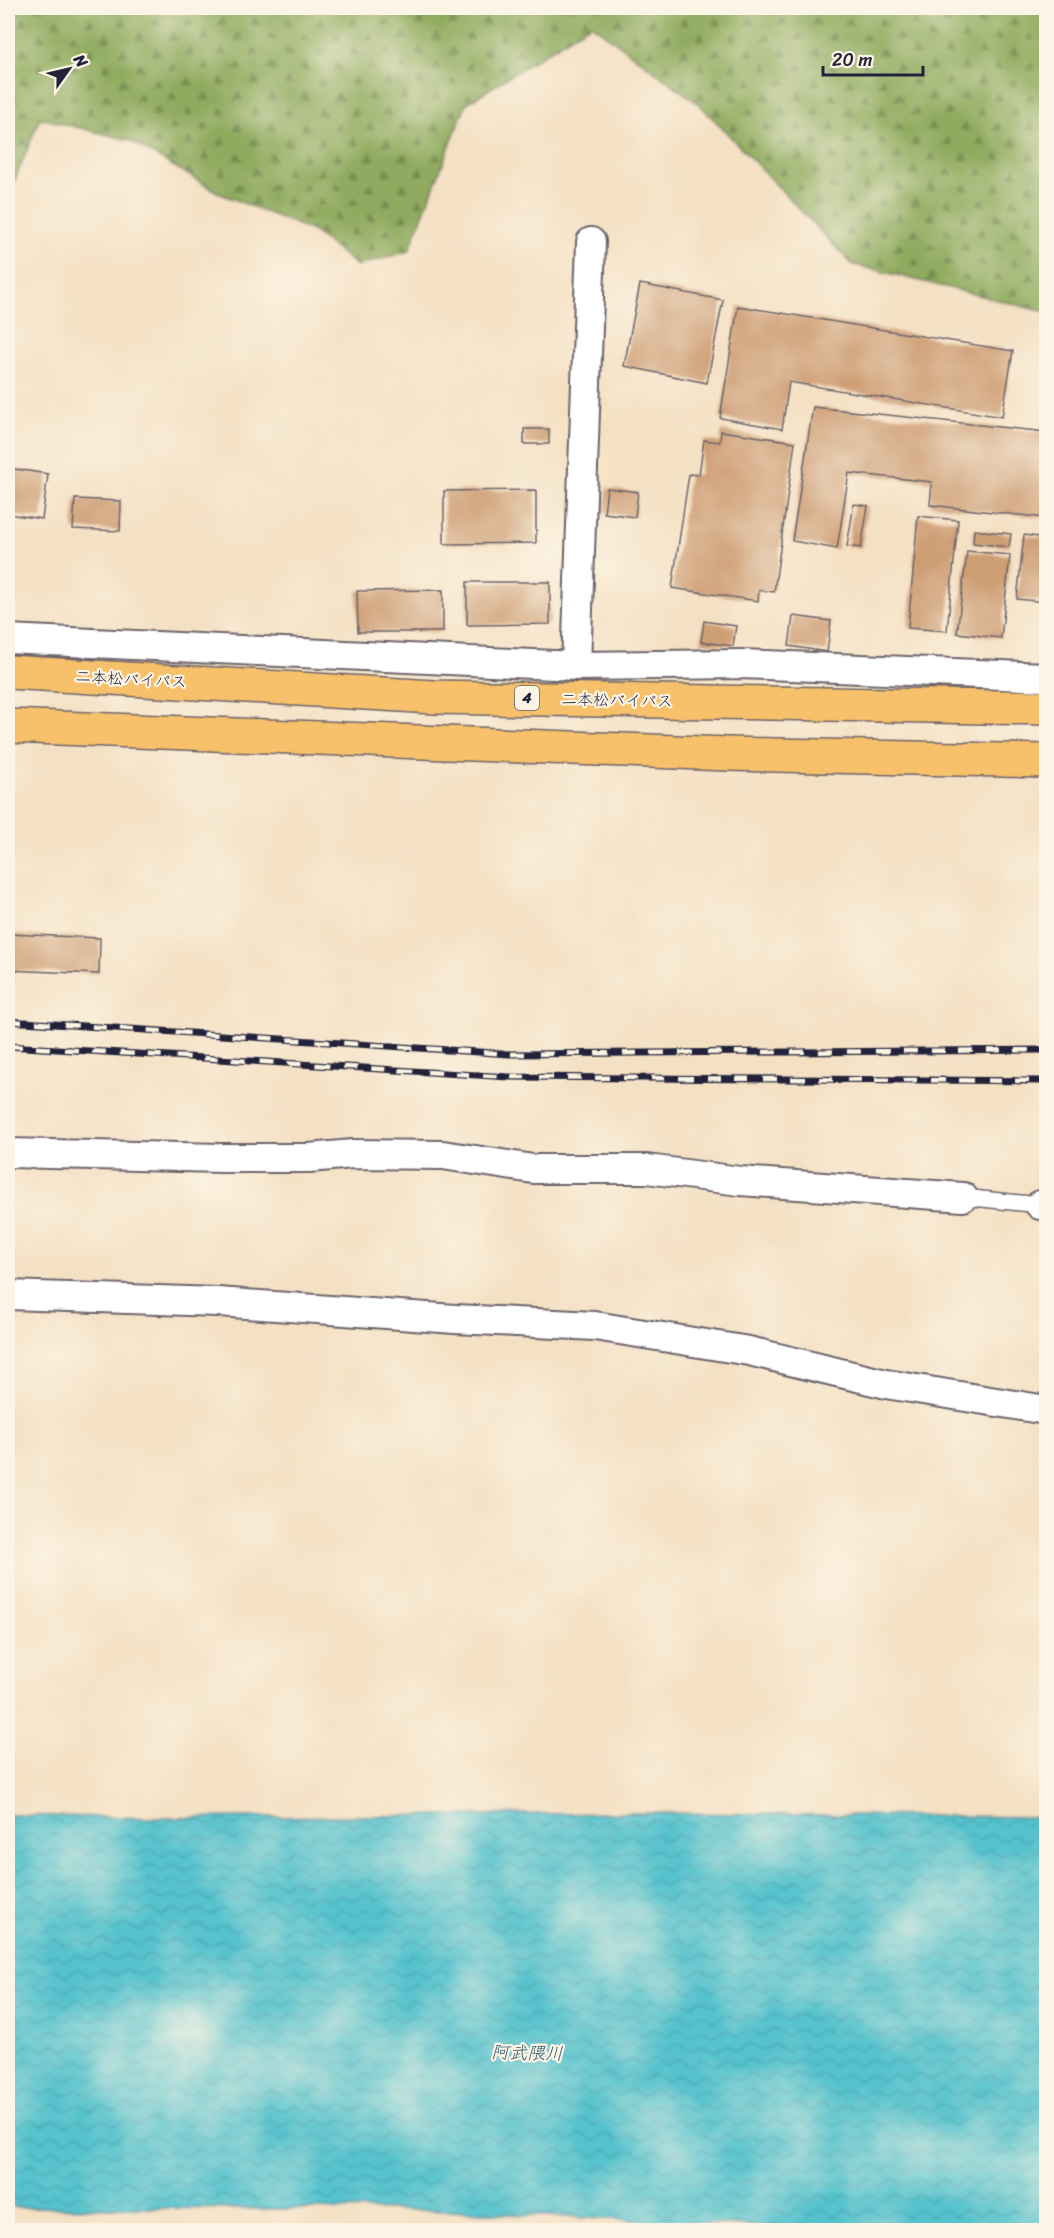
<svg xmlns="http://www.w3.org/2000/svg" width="1054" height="2238" viewBox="0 0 1054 2238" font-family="Sriracha,'Klee One',sans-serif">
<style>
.forest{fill:url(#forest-firs);stroke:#59664c;stroke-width:1.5}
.water{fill:url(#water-waves);stroke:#3c7284;stroke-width:1.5}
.building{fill:#ce9e74}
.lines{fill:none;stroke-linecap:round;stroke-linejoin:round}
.lane-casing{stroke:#6c646b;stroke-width:18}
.street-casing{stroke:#6c646b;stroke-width:32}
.highway-casing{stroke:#6c646b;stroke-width:36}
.lane{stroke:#fff;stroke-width:15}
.street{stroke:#fff;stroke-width:28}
.highway{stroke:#f7c06b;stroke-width:33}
.rail-casing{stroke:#22223b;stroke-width:7}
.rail{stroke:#fcf5e5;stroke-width:4.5;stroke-dasharray:14;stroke-linecap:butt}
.labels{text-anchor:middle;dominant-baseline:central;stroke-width:4.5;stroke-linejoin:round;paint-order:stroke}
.shield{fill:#fcf5e5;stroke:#63616e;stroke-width:1.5}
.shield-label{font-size:15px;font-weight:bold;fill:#22223b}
.street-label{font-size:16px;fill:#22223b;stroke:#fcf5e5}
.water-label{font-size:18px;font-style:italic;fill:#345a6e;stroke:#fcf5e5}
</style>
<defs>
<pattern id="forest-firs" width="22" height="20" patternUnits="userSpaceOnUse" patternTransform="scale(1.5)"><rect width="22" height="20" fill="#90ab5e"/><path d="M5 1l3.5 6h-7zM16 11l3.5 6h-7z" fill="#758b4f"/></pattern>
<pattern id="water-waves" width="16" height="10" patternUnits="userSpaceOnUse" patternTransform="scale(1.5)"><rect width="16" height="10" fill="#55c2cd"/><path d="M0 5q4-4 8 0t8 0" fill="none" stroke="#4aa6b1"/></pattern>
</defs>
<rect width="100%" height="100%" fill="#fcf5e5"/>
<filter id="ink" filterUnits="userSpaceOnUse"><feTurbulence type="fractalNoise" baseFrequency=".0167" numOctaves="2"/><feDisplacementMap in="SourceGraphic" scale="12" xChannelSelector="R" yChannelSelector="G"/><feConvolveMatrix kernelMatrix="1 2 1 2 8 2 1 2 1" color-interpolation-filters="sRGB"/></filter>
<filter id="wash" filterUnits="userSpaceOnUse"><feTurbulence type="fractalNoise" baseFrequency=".008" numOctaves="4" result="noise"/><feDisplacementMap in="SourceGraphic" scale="24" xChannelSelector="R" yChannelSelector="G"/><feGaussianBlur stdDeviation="1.35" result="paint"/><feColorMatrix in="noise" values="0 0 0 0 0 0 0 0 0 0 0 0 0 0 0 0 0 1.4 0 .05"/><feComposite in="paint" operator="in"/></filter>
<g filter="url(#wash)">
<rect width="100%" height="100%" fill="#f4e0c3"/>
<path class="forest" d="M8,8h1038v304l-194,-48 -152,-159 -109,-81 -125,80 -57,147 -52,15 -44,-35 -92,-37 -92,-54 -89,-22 -32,79z"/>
<path class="water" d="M651,1813l395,4v413h-216l-403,-20 -419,-3v-392l144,3z"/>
<g id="blocks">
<path class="building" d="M640,284l83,16 -16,83 -83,-17z
M738,306l275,45 -11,66 -213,-35 -7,47 -62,-11z
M813,407l233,25v86l-116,-13 2,-23 -83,-9 -12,76 -45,-8z
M524,429h25v15h-25z
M721,431l74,11 -21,150 -15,-2 -1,11 -86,-13 17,-114 10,1 5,-35 16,2z
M8,468l40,6 -6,45 -34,-5z
M607,488l31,4 -3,25 -31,-4z
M536,490v53l-92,1v-53z
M75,499l46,2 -1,30 -47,-2z
M854,504l14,2 -7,42 -14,-2z
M918,516l40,4 -11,111 -39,-3z
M974,530l37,4 -2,13 -36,-4z
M1024,535l22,3v64l-29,-3z
M967,551l43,4 -9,83 -44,-5z
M467,582h83v42l-83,1z
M443,590v42h-85l-1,-41z
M793,616l38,5 -4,31 -38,-6z
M704,621l32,5 -3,20 -32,-4z
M8,934l92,4 -1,36 -91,-4z"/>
</g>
</g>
<g filter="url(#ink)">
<use href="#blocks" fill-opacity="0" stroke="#6c646b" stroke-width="1.5"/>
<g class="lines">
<g class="lane-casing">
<path id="lane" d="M963,1197l77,8"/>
</g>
<g class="street-casing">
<path id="street" d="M8,639l568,27 166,-2 304,13
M576,666l15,-424
M8,1153l214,5h87l44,-4 90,1 90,14h114l93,12 223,16
M1040,1205h6
M8,1295l210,7 237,17 140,7 154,25 137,33 160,26"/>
</g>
<g class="highway-casing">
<path id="highway" d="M8,672l426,25 612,11
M8,726l720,28 318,7"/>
</g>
<use href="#lane" class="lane"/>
<use href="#street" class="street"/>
<use href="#highway" class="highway"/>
<g class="rail-casing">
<path id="rail" d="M8,1021l501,33 537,-4
M8,1046l501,31 537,4"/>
</g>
<use href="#rail" class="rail"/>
</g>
</g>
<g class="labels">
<rect class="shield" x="515" y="686" width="24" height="24" rx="4.5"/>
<g class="shield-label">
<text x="527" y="698">4</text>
</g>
<g class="street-label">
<text transform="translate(131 679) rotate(3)">二本松バイパス</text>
<text transform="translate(617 700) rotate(1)">二本松バイパス</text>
</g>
<g class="water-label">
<text transform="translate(527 2053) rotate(1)">阿武隈川</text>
</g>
</g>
<rect width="1054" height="2238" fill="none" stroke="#fcf5e5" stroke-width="30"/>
<g transform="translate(69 69) rotate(56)" stroke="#fcf5e5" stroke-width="4.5" paint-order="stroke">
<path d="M0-4.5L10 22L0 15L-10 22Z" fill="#22223b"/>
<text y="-9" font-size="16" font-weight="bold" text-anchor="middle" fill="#22223b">N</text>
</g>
<path d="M823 66v9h100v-9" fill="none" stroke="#22223b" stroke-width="3"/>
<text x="832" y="66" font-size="18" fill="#22223b" stroke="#fcf5e5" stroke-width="4.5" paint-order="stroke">20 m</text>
</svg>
